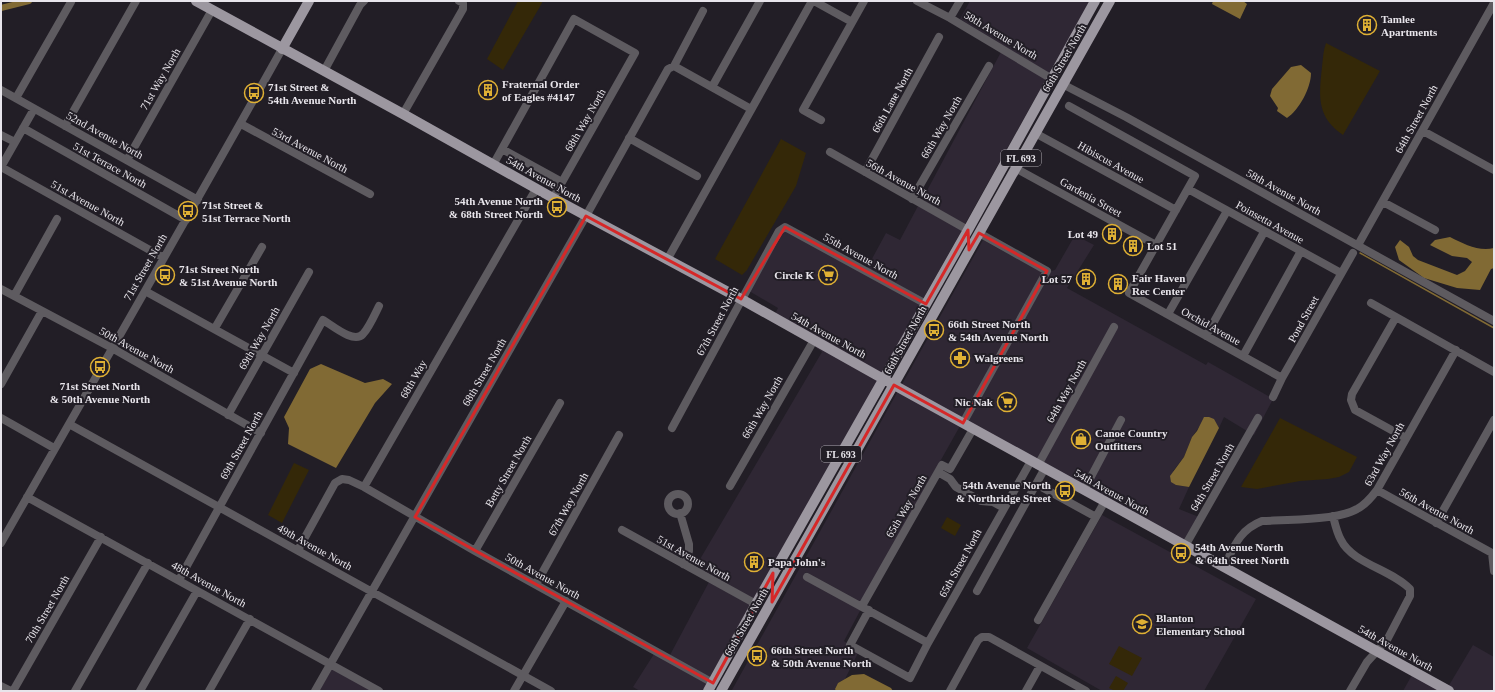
<svg xmlns="http://www.w3.org/2000/svg" width="1495" height="692" viewBox="0 0 1495 692" font-family="Georgia,serif">
<style>
.built{fill:#2f2734}
.green{fill:#342808}
.water{fill:#816a34}
.lines{fill:none;stroke-linecap:round;stroke-linejoin:round}
.stream{stroke:#816a34;stroke-width:1.5}
.canal{stroke:#816a34;stroke-width:6}
.minor{stroke:#5e5b60;stroke-width:8}
.major{stroke:#9c97a0;stroke-width:10}
.marked{fill:none;stroke:#d62828;stroke-width:3;stroke-linejoin:round}
.labels{text-anchor:middle;dominant-baseline:central;stroke-width:4;stroke-linejoin:round;paint-order:stroke}
.shield{fill:#221e26;stroke:#ada9b0;stroke-width:1}
.shield-label{font-size:10px;font-weight:bold;fill:#e8e5eb}
.poi-label{font-size:11px;font-weight:bold;fill:#e8e5eb;stroke:#221e26;text-anchor:start}
.street-label{font-size:11px;fill:#e8e5eb;stroke:#221e26}
</style>
<rect width="100%" height="100%" fill="#221e26"/>
<path class="built" d="M970,1h120l-41,72 -89,-54z
M1001,52l45,27 -81,145 -43,-24z
M918,206l44,24 -39,69 -56,-31 19,-35 14,7z
M785,230l135,75 -39,69 -106,-60 3,-6 -29,-17 32,-58z
M1075,235l19,10 -27,43 139,77 2,-3 62,35 -1,2 3,2 -18,34 -2,-1 10,-17 -5,-3 -10,17 -23,-14 -5,11 -3,-5 -17,4 -7,10 -8,20 -11,14 3,14 13,2 -10,22 20,8 -15,24 -96,-53 36,-70 -5,-2 -36,70 -41,-23 76,-137 -5,-3 -76,137 -70,-38 84,-151 4,-1z
M983,240l60,33 -81,146 -61,-33z
M815,344l63,36 -124,219 -58,-33 126,-214 -8,-6z
M898,391l62,35 -99,176 -55,-30 -3,6 58,31 -17,32 4,3 -2,3 12,6 -13,26 -7,4 -3,6 1,2h-102l-2,-1z
M1102,515l154,84 -52,92h-102l-75,-43z
M709,582l42,23 -41,72 -40,-22z
M1473,645l21,12 -1,34h-37l-8,-4z
M654,654l53,29 -5,8h-62l-7,-4z
M332,669l40,22h-53z
M1412,675l30,16h-39z"/>
<path class="green" d="M518,1h24v2l-39,67 -16,-11z
M1326,43l54,28 -37,64c-27,-18 -24,-40 -21,-68 1,-8 1,-16 4,-24z
M781,139l25,14 -10,33 -49,84 -5,5 -27,-16z
M1280,418l77,39 -8,15 -10,5 -11,2 -28,2 -43,8 -16,-2z
M294,463l15,7 -27,53 -14,-8z
M947,517l14,8 -6,11 -14,-8z
M1119,646l23,12 -10,18 -23,-12z
M1116,676l12,7 -5,8h-8l-6,-3z"/>
<path class="water" d="M1213,1h30l4,3 -7,15 -28,-15z
M1301,65l10,8c0,15 -12,37 -24,45l-10,-7 1,-3 -8,-12 2,-7 19,-22z
M1450,237c14,7 29,15 44,11v20l-3,1 -11,21 -23,-2 -33,-10 -25,-18 -4,-13 5,-7 9,7 4,9 5,4 39,15 8,-4 7,-9 -5,-4 -15,-2 -22,-11 5,-5z
M321,364l44,19 18,-4 9,5 -17,19 -39,65 -48,-24 1,-16 -5,-11 26,-48z
M1204,417h5l5,2 5,9 -30,59 -13,-2 -5,-3 -1,-6 14,-19 8,-20 5,-6z
M864,674l27,14 2,3h-57l-1,-2 3,-6 14,-8z"/>
<g class="lines">
<path class="stream" d="M1360,253l134,75"/>
<path class="canal" d="M1,8l28,-7"/>
<path class="minor" d="M814,1l38,21
M917,1l33,17 102,61
M950,18l10,-17
M674,66l77,43
M674,66l29,-55
M324,71l36,-66 4,-4
M1063,82l5,5 58,30 368,204
M712,87l48,-86
M1,90l197,110
M16,98l55,-96
M1069,106l126,70 -66,117 153,85
M403,114l60,-105v-6l-4,-2
M821,120l-18,-10 61,-109
M241,124l129,70
M65,126l71,-125
M23,128l163,92
M1423,131l71,39
M1035,133l141,77
M1,135l14,7
M629,138l68,38
M502,149l60,33
M830,152l138,78
M127,160l85,-150
M493,165l81,-146 61,34 -82,145
M1,167l163,91
M1,167l33,-58
M1015,168l141,77
M865,172l74,-135
M1188,189l153,84
M912,199l77,-133
M1383,202l52,28
M1358,245l136,-242
M667,260l145,-259
M1,289l111,59 149,85
M145,291l149,82
M14,296l43,-77
M1371,303l123,69
M1168,314l59,-103
M1396,317l-44,77 -1,6 4,10 51,28
M215,328l47,-81
M1206,336l58,-104
M1243,356l58,-105
M1,384l41,-73
M1273,397l9,-19 71,-125
M228,415l81,-143
M1,418l53,30
M963,423l84,-152 -68,-38
M69,424l482,267
M672,428l107,-197 6,-4 141,77
M1038,465l76,-138
M938,472l12,7 6,8 25,14 12,1 11,6
M1036,484l60,33
M730,486l84,-146
M364,487l172,-298
M1084,490l37,-70
M1377,490l115,63 2,18
M668 504a10 10 0 1 1 20 0a10 10 0 1 1-20 0Z
M27,497l352,194
M680,513l9,31v7l-6,13
M1333,516c2,8 4,17 8,24 11,23 51,30 69,49v7l-23,44 -20,22 -17,29
M1436,523l58,-103
M622,530l134,74
M1,543c94,-165 189,-329 281,-494
M1185,546l73,-128
M298,550l37,-67 7,-4 7,1 15,7 111,64 238,132
M475,551l85,-148
M1224,567c10,-20 15,-37 38,-46 23,-1 77,-1 95,-12 8,-4 14,-11 20,-19l79,-140
M807,577l121,66
M179,580l144,-260c10,6 31,24 40,14 6,-6 12,-20 16,-28
M536,584l83,-149
M977,591l68,-123
M862,606l80,-141 8,4 23,-40
M869,610l-19,35 60,33 18,-35 103,-182
M1038,620l67,-119
M1,686l10,5
M13,691l88,-154
M75,691l73,-128
M140,691l57,-100
M209,691l41,-72
M315,691l271,-475 82,-147 6,-3
M514,691l52,-90
M950,691l28,-51 4,-3h7l97,54
M1026,691l14,-25"/>
<path class="major" d="M196,1l207,113 150,84 188,101 162,91 546,301
M282,49l27,-48
M708,691l48,-87 212,-374 127,-229
M721,691l389,-690"/>
</g>
<path class="marked" d="M586,216l155,83 44,-72 141,77 42,-74 1,20 10,-17 68,38 -84,152 -69,-38 -122,217 1,-29 -60,110 -298,-166z"/>
<defs>
<g id="building-ring" transform="scale(1)"><circle r="9.5" fill="#221e26" stroke="#dfb034" stroke-width="1.5"/><path d="M-4-6H4V6H1V3H-1V6H-4ZM-2.5-4.3h1.7v1.8h-1.7ZM.8-4.3h1.7v1.8H.8ZM-2.5-1h1.7V.8h-1.7ZM.8-1h1.7V.8H.8Z" fill="#dfb034"/></g>
<g id="bus-ring" transform="scale(1)"><circle r="9.5" fill="#221e26" stroke="#dfb034" stroke-width="1.5"/><path d="M-5-6H5V4H4V6H2V4H-2V6H-4V4H-5ZM-3.5-4V0h7V-4ZM-3.5 1.2v1.5H-2V1.2ZM2 1.2v1.5H3.5V1.2Z" fill="#dfb034"/></g>
<g id="supermarket-ring" transform="scale(1)"><circle r="9.5" fill="#221e26" stroke="#dfb034" stroke-width="1.5"/><path d="M-6-5.5h2.5l.6 2H6L4.5 2H-2.5L-4.4-4H-6ZM-1.5 3.2a1.3 1.3 0 1 0 .1 0ZM3 3.2a1.3 1.3 0 1 0 .1 0Z" fill="#dfb034"/></g>
<g id="pharmacy-ring" transform="scale(1)"><circle r="9.5" fill="#221e26" stroke="#dfb034" stroke-width="1.5"/><path d="M-2-6h4v4h4v4h-4v4h-4v-4h-4v-4h4Z" fill="#dfb034"/></g>
<g id="shop-ring" transform="scale(1)"><circle r="9.5" fill="#221e26" stroke="#dfb034" stroke-width="1.5"/><path d="M-5-2.5h2.3a2.7 3.5 0 0 1 5.4 0H5L5.5 6h-11ZM-1.5-2.5h3a1.5 2.3 0 0 0-3 0Z" fill="#dfb034"/></g>
<g id="school-ring" transform="scale(1)"><circle r="9.5" fill="#221e26" stroke="#dfb034" stroke-width="1.5"/><path d="M0-5L7-2L0 1L-7-2ZM-4 1L0 2.5L4 1V4Q0 6-4 4Z" fill="#dfb034"/></g>
</defs>
<g fill-rule="evenodd">
<use href="#building-ring" x="1367" y="25"/>
<use href="#building-ring" x="488" y="90"/>
<use href="#bus-ring" x="254" y="93"/>
<use href="#bus-ring" x="557" y="207"/>
<use href="#bus-ring" x="188" y="211"/>
<use href="#building-ring" x="1112" y="234"/>
<use href="#building-ring" x="1133" y="246"/>
<use href="#bus-ring" x="165" y="275"/>
<use href="#supermarket-ring" x="828" y="275"/>
<use href="#building-ring" x="1086" y="279"/>
<use href="#building-ring" x="1118" y="284"/>
<use href="#bus-ring" x="934" y="330"/>
<use href="#pharmacy-ring" x="960" y="358"/>
<use href="#bus-ring" x="100" y="367"/>
<use href="#supermarket-ring" x="1007" y="402"/>
<use href="#shop-ring" x="1081" y="439"/>
<use href="#bus-ring" x="1065" y="491"/>
<use href="#bus-ring" x="1181" y="553"/>
<use href="#building-ring" x="754" y="562"/>
<use href="#school-ring" x="1142" y="624"/>
<use href="#bus-ring" x="757" y="656"/>
</g>
<g class="labels">
<g class="shield">
<rect x="1001" y="150" width="40" height="16" rx="3"/>
<rect x="821" y="446" width="40" height="16" rx="3"/>
</g>
<g class="shield-label">
<text x="1021" y="158">FL 693</text>
<text x="841" y="454">FL 693</text>
</g>
<g class="poi-label">
<text x="1381" y="19">Tamlee<tspan x="1381" dy="13">Apartments</tspan></text>
<text x="502" y="84">Fraternal Order<tspan x="502" dy="13">of Eagles #4147</tspan></text>
<text x="268" y="87">71st Street &amp;<tspan x="268" dy="13">54th Avenue North</tspan></text>
<text x="543" y="201" text-anchor="end">54th Avenue North<tspan x="543" dy="13">&amp; 68th Street North</tspan></text>
<text x="202" y="205">71st Street &amp;<tspan x="202" dy="13">51st Terrace North</tspan></text>
<text x="1098" y="234" text-anchor="end">Lot 49</text>
<text x="1147" y="246">Lot 51</text>
<text x="179" y="269">71st Street North<tspan x="179" dy="13">&amp; 51st Avenue North</tspan></text>
<text x="814" y="275" text-anchor="end">Circle K</text>
<text x="1132" y="278">Fair Haven<tspan x="1132" dy="13">Rec Center</tspan></text>
<text x="1072" y="279" text-anchor="end">Lot 57</text>
<text x="948" y="324">66th Street North<tspan x="948" dy="13">&amp; 54th Avenue North</tspan></text>
<text x="974" y="358">Walgreens</text>
<text x="100" y="386" text-anchor="middle">71st Street North<tspan x="100" dy="13">&amp; 50th Avenue North</tspan></text>
<text x="993" y="402" text-anchor="end">Nic Nak</text>
<text x="1095" y="433">Canoe Country<tspan x="1095" dy="13">Outfitters</tspan></text>
<text x="1051" y="485" text-anchor="end">54th Avenue North<tspan x="1051" dy="13">&amp; Northridge Street</tspan></text>
<text x="1195" y="547">54th Avenue North<tspan x="1195" dy="13">&amp; 64th Street North</tspan></text>
<text x="768" y="562">Papa John's</text>
<text x="1156" y="618">Blanton<tspan x="1156" dy="13">Elementary School</tspan></text>
<text x="771" y="650">66th Street North<tspan x="771" dy="13">&amp; 50th Avenue North</tspan></text>
</g>
<g class="street-label">
<text transform="translate(1001 35) rotate(31)">58th Avenue North</text>
<text transform="translate(1064 58) rotate(-60)">66th Street North</text>
<text transform="translate(160 79) rotate(-60)">71st Way North</text>
<text transform="translate(892 100) rotate(-61)">66th Lane North</text>
<text transform="translate(1416 119) rotate(-61)">64th Street North</text>
<text transform="translate(585 120) rotate(-60)">68th Way North</text>
<text transform="translate(941 127) rotate(-60)">66th Way North</text>
<text transform="translate(105 135) rotate(29)">52nd Avenue North</text>
<text transform="translate(310 150) rotate(28)">53rd Avenue North</text>
<text transform="translate(1111 162) rotate(29)">Hibiscus Avenue</text>
<text transform="translate(110 165) rotate(29)">51st Terrace North</text>
<text transform="translate(544 179) rotate(29)">54th Avenue North</text>
<text transform="translate(904 182) rotate(29)">56th Avenue North</text>
<text transform="translate(1284 192) rotate(29)">58th Avenue North</text>
<text transform="translate(1091 197) rotate(29)">Gardenia Street</text>
<text transform="translate(88 203) rotate(29)">51st Avenue North</text>
<text transform="translate(1270 222) rotate(29)">Poinsetta Avenue</text>
<text transform="translate(861 256) rotate(29)">55th Avenue North</text>
<text transform="translate(145 267) rotate(-60)">71st Street North</text>
<text transform="translate(1303 319) rotate(-61)">Pond Street</text>
<text transform="translate(717 321) rotate(-62)">67th Street North</text>
<text transform="translate(1211 326) rotate(29)">Orchid Avenue</text>
<text transform="translate(829 335) rotate(29)">54th Avenue North</text>
<text transform="translate(259 338) rotate(-60)">69th Way North</text>
<text transform="translate(905 340) rotate(-61)">66th Street North</text>
<text transform="translate(137 350) rotate(29)">50th Avenue North</text>
<text transform="translate(484 372) rotate(-60)">68th Street North</text>
<text transform="translate(413 379) rotate(-60)">68th Way</text>
<text transform="translate(1066 391) rotate(-61)">64th Way North</text>
<text transform="translate(762 407) rotate(-60)">66th Way North</text>
<text transform="translate(241 445) rotate(-61)">69th Street North</text>
<text transform="translate(1384 454) rotate(-61)">63rd Way North</text>
<text transform="translate(508 471) rotate(-60)">Betty Street North</text>
<text transform="translate(1212 477) rotate(-60)">64th Street North</text>
<text transform="translate(1112 492) rotate(29)">54th Avenue North</text>
<text transform="translate(568 504) rotate(-61)">67th Way North</text>
<text transform="translate(906 506) rotate(-60)">65th Way North</text>
<text transform="translate(1437 511) rotate(29)">56th Avenue North</text>
<text transform="translate(315 547) rotate(29)">49th Avenue North</text>
<text transform="translate(694 558) rotate(29)">51st Avenue North</text>
<text transform="translate(960 563) rotate(-61)">65th Street North</text>
<text transform="translate(543 576) rotate(29)">50th Avenue North</text>
<text transform="translate(209 584) rotate(29)">48th Avenue North</text>
<text transform="translate(47 609) rotate(-60)">70th Street North</text>
<text transform="translate(746 622) rotate(-60)">66th Street North</text>
<text transform="translate(1396 648) rotate(29)">54th Avenue North</text>
</g>
</g>
<rect width="1495" height="692" fill="none" stroke="#e8e5eb" stroke-width="4"/>
</svg>
